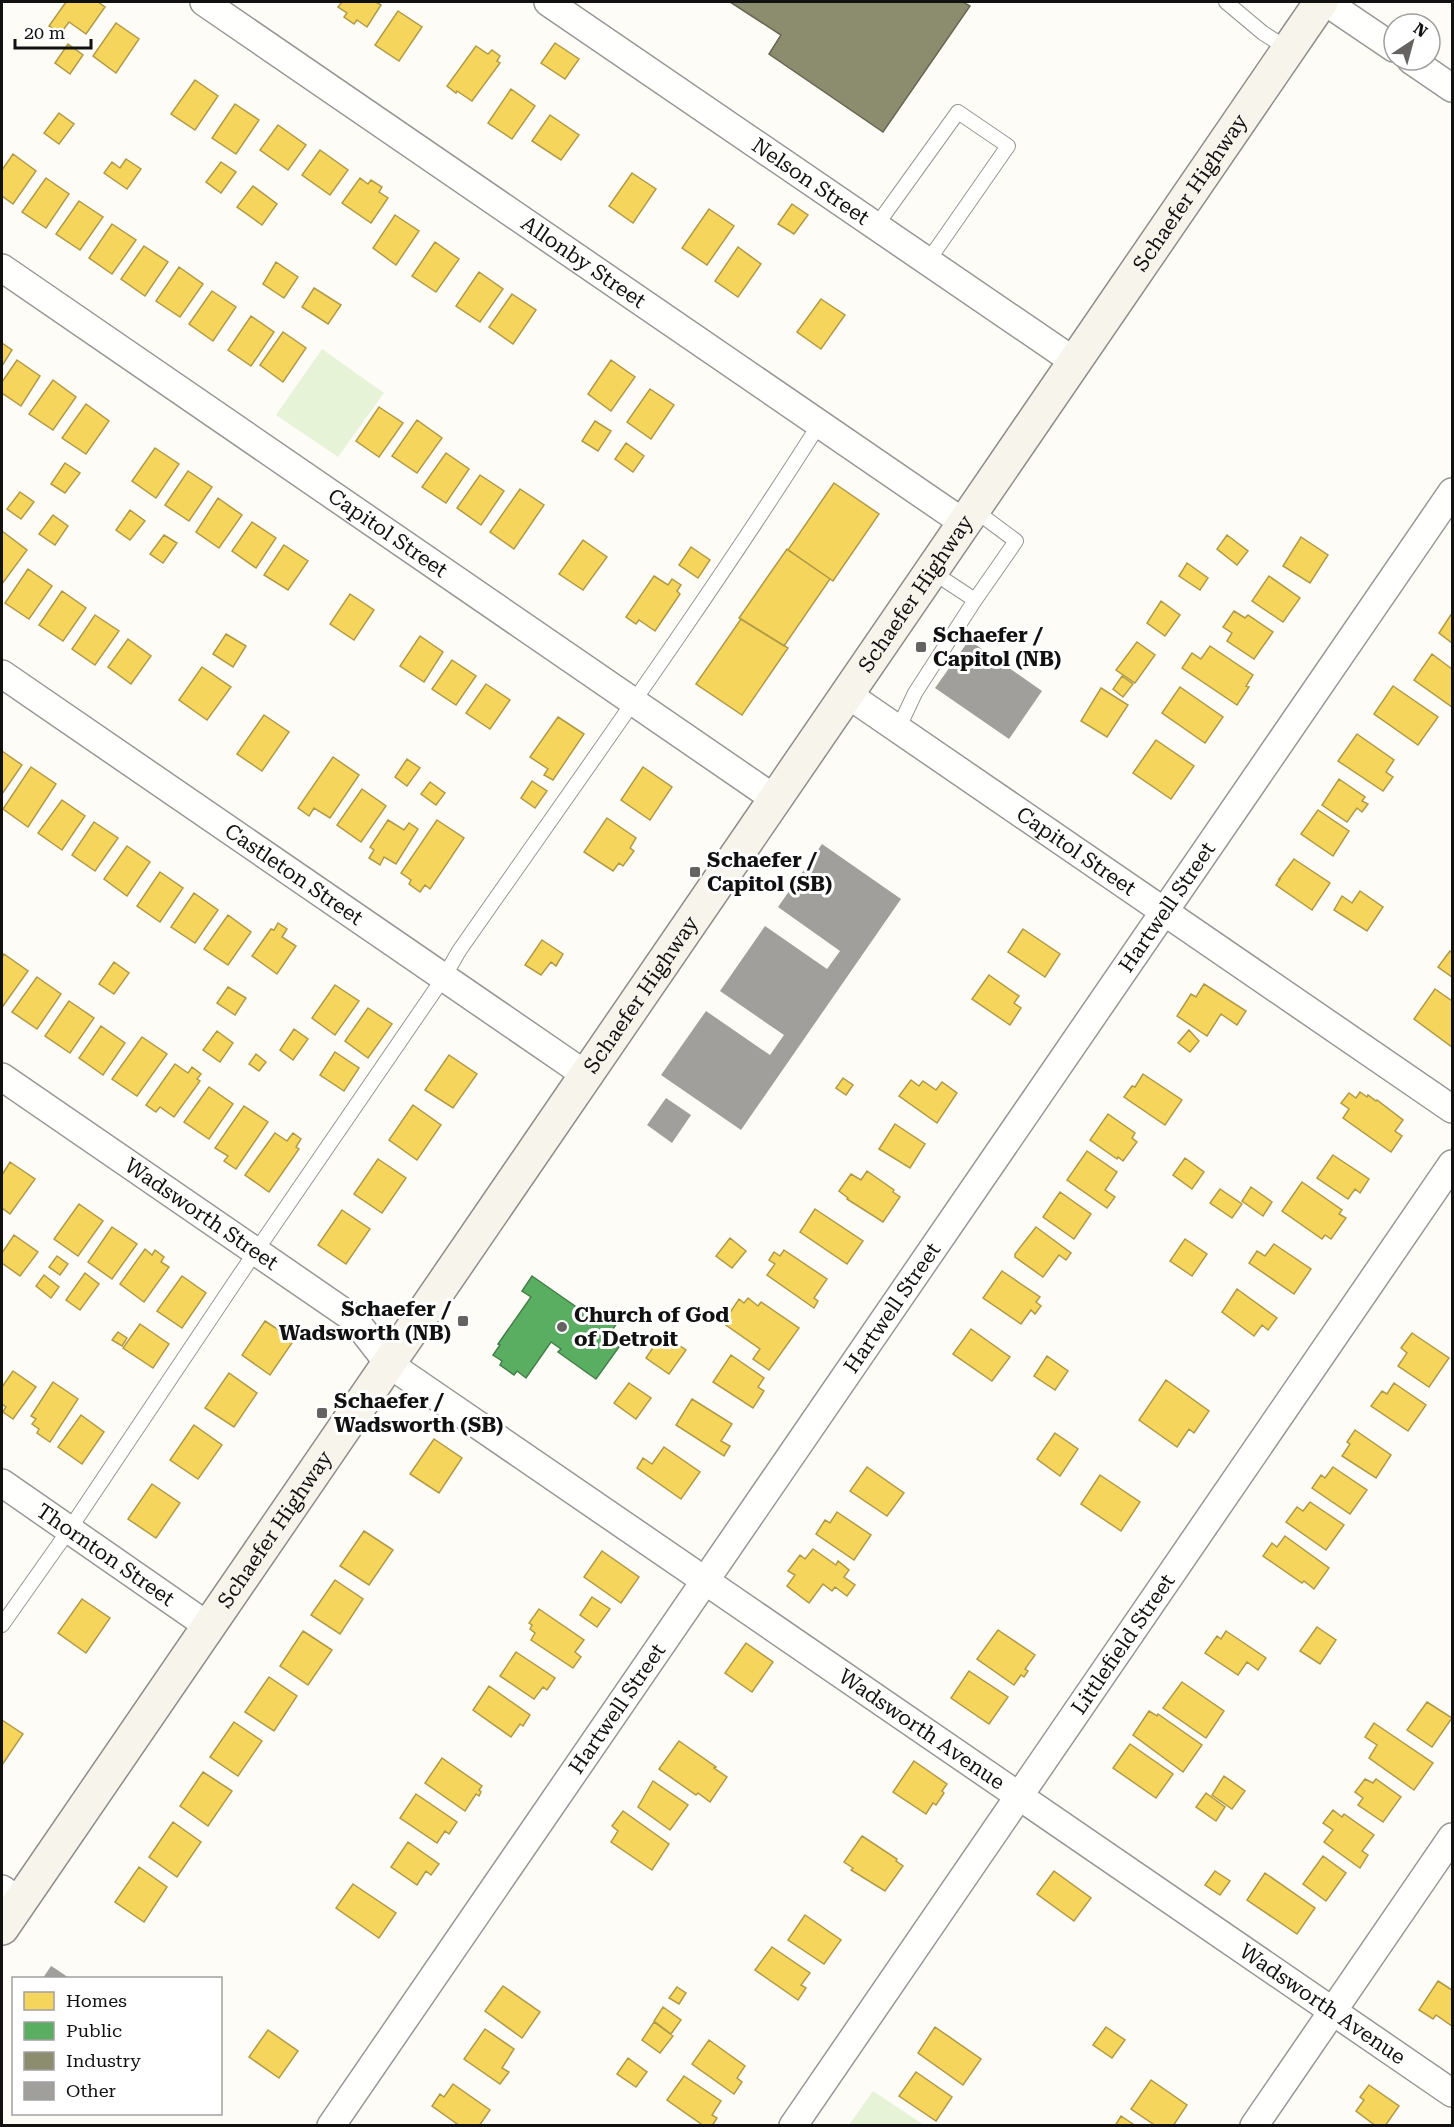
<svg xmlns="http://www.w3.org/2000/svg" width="1454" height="2127" viewBox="0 0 1454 2127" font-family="'Roboto Serif',serif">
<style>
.green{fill:#e7f3d7}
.homes{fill:#f6d55c;stroke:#b19a46;stroke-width:1.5}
.public{fill:#5aae61;stroke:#447f49;stroke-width:1.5}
.industry{fill:#8c8c6e;stroke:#676752;stroke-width:1.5}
.building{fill:#a19f9c}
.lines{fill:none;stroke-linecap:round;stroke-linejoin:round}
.lane-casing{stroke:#979795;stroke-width:16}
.street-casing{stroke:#979795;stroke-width:30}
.secondary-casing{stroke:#8e8d8b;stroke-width:36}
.lane{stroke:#fffffe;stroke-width:14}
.street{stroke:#fffffe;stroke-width:27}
.secondary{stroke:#f6f4eb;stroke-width:33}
.poi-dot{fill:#646362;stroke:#fff;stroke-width:2}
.labels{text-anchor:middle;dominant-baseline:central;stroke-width:6;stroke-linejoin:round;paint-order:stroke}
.street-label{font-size:21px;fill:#111;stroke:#fff}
.poi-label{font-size:21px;font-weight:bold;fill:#111;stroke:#fff;text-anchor:start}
</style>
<rect width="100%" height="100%" fill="#fdfcf7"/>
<path class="green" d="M322,349l62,44 -46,64 -62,-42z
M873,2091l51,34h-75z"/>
<path class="homes" d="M66,2h32l7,5 -19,27 -17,-12 -8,11 -12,-7z
M342,2h34l5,3 -14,22 -10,-7 -3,4 -10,-7 3,-4 -9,-6z
M398,11l24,16 -23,34 -24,-16z
M116,23l23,16 -23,34 -23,-17z
M555,43l24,16 -14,20 -24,-16z
M68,44l15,11 -13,19 -15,-11z
M476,46l12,8 4,-4 8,6 -3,5 3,2 -28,38 -15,-10 -1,2 -9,-7z
M195,80l23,16 -23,34 -24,-16z
M511,89l24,17 -23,33 -24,-16z
M235,104l24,16 -23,34 -24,-16z
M59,113l15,11 -15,20 -15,-11z
M550,115l29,20 -18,25 -29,-19z
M278,125l28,20 -18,25 -28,-20z
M320,150l28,20 -18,25 -28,-20z
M13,154l23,17 -23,33 -11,-8v-26z
M126,159l15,10 -14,20 -23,-16 8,-11 8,6z
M221,162l15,10 -15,21 -15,-11z
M632,173l24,16 -23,34 -24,-17z
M46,178l23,16 -23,34 -24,-16z
M360,178l8,6 3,-4 11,7 -3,5 9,6 -17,25 -29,-20z
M253,186l24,18 -15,21 -25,-18z
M79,201l24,16 -23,33 -24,-16z
M792,204l16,11 -14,19 -16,-10z
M709,209l25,17 -27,39 -25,-17z
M395,215l24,16 -23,34 -23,-17z
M112,224l24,16 -24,34 -23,-16z
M435,242l24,17 -23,33 -24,-16z
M144,246l24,16 -23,34 -24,-17z
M738,247l23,17 -23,33 -23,-16z
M276,262l22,15 -14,21 -21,-14z
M179,267l24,17 -23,33 -24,-16z
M479,272l24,17 -23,33 -24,-16z
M314,288l27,17 -13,19 -26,-17z
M212,291l24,16 -23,34 -24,-17z
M512,294l24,16 -23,34 -24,-17z
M821,299l24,16 -24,34 -24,-17z
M251,316l23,16 -23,34 -23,-16z
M283,332l23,16 -23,34 -23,-17z
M2,343l10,7 -10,16z
M17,360l23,16 -19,30 -19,-13v-11z
M611,360l24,17 -24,34 -23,-17z
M53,380l23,17 -23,33 -24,-16z
M650,389l24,16 -23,34 -24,-17z
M86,404l23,17 -23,33 -24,-16z
M379,407l24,16 -24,34 -23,-16z
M417,420l25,18 -25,35 -25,-17z
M595,421l16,10 -13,20 -16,-10z
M626,443l18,13 -11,16 -18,-13z
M155,448l24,16 -23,34 -24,-17z
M446,453l23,16 -23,34 -24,-16z
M65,463l15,10 -15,20 -14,-9z
M188,471l24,16 -23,34 -24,-16z
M480,475l24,16 -23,34 -24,-17z
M834,483l45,31 -46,67 -45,-31z
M520,489l24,16 -30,44 -24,-17z
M20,492l14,10 -13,17 -14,-10z
M218,498l24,17 -23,33 -23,-16z
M130,510l15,11 -15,19 -14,-10z
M53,515l15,11 -13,19 -16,-11z
M252,522l24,16 -20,30 -24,-17z
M2,531l25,19 -25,34z
M164,535l13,8 -14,20 -13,-9z
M1227,535l21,16 -11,14 -20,-16z
M1301,537l27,18 -18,28 -27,-17z
M583,540l24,17 -24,33 -24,-16z
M284,545l24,16 -20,29 -24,-15z
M691,547l19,13 -12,18 -19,-13z
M787,549l43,30 -46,67 -45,-28z
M1187,563l21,15 -8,12 -21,-14z
M28,569l24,17 -23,33 -24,-16z
M654,576l14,9 4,-6 9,6 -4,6 3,3 -25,37 -16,-11 -3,4 -10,-7z
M1269,576l31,22 -17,24 -31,-21z
M62,591l24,17 -23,33 -24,-16z
M350,594l24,16 -20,30 -24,-16z
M1161,601l19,14 -15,21 -18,-13z
M1234,611l11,7 3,-3 25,17 -19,27 -27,-18 5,-8 -9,-6z
M1452,613v30l-13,-10z
M95,615l24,16 -24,34 -23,-16z
M741,619l47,29 -46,67 -46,-31z
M226,634l20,12 -13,21 -20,-13z
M420,636l23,16 -19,30 -24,-16z
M128,639l23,17 -20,28 -23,-17z
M1137,642l18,13 -20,28 -19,-13z
M1210,646l43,29 -7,11 3,1 -12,18 -55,-37 10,-15 9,6z
M1432,654l20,15v38l-38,-27z
M452,660l24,16 -20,29 -24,-16z
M202,667l29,20 -24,33 -28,-20z
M1122,676l11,8 -10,13 -10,-8z
M486,684l24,16 -20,29 -24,-16z
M1393,686l45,31 -20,28 -44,-31z
M1180,687l43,30 -18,26 -43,-30z
M1101,688l27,17 -21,32 -26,-16z
M264,715l25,17 -27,39 -25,-17z
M558,717l26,17 -31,46 -9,-5 4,-6 -18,-12z
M1357,734l37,26 -8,12 7,5 -10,14 -45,-30z
M1156,740l38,26 -23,33 -38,-26z
M2,751l20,14 -20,29z
M333,757l26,18 -29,43 -16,-10 -5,8 -11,-8z
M407,759l13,9 -13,18 -12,-9z
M31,767l25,17 -28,43 -25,-18z
M643,767l29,20 -22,33 -29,-20z
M1339,779l26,18 -3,4 6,3 -6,8 -5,-4 -10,14 -25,-17z
M532,781l15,10 -12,17 -14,-10z
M430,782l15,11 -9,12 -15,-11z
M362,789l24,17 -25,36 -24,-17z
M62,800l23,16 -23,34 -24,-17z
M1318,810l31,21 -16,25 -32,-22z
M607,818l29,20 -6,10 4,3 -11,15 -4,-3 -6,8 -29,-19z
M388,820l16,10 5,-7 9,6 -22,35 -12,-7 -4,8 -11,-7 5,-8 -4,-3z
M437,820l27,18 -34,51 -5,-4 -5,7 -11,-8 2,-4 -10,-7z
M94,822l24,16 -23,33 -23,-16z
M127,846l23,16 -23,34 -23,-17z
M1294,859l36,24 -18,27 -36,-25 4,-6h-1z
M160,872l23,16 -23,34 -23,-16z
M1360,891l23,16 -16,24 -33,-21 8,-14 10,7z
M194,893l24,17 -23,33 -24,-16z
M228,915l23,17 -23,33 -24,-16z
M278,923l9,6 -5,8 14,9 -19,28 -25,-18 19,-27 3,1z
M1023,929l37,25 -15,23 -37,-25z
M542,940l21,14 -7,12 -5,-4 -10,13 -16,-10z
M1450,951l2,2v24l-14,-10z
M4,954l24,17 -25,35 -1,-2v-47z
M114,962l15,11 -15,21 -15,-10z
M989,975l30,21 -5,7 7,5 -11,17 -38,-26z
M37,977l24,17 -24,35 -25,-17z
M1204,984l42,27 -9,14 -16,-11 -14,22 -30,-20 14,-22 5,3z
M335,985l24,16 -24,34 -23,-17z
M228,987l18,11 -11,17 -18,-12z
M1435,989l17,12v46l-38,-28z
M69,1001l25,17 -24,35 -25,-17z
M368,1008l24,16 -24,34 -23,-17z
M101,1026l24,17 -22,32 -24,-17z
M294,1029l14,10 -15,21 -13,-10z
M1189,1030l10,11 -9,11 -12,-9z
M217,1031l16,12 -13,19 -17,-12z
M142,1037l25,17 -30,42 -25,-17z
M335,1052l24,16 -15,23 -24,-16z
M256,1054l10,8 -7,9 -10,-7z
M449,1055l28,19 -24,34 -28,-18z
M175,1064l13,9 4,-6 9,7 -4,5 3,2 -26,36 -14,-10 -4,5 -10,-7z
M1143,1074l39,26 -17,25 -41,-28 8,-11 3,1z
M843,1078l10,7 -7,10 -10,-7z
M911,1080l8,6 4,-5 13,9 6,-8 15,11 -20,30 -38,-27z
M209,1087l24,17 -24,35 -25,-17z
M1360,1092l7,5 1,-2 8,6 1,-1 26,20 -8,11 7,5 -11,16 -48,-34 6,-9 -8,-6 8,-10 7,5z
M413,1105l28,20 -24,35 -28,-20z
M244,1106l24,16 -32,47 -12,-8 4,-5 -13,-8z
M1108,1114l27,19 -3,5 5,4 -14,19 -5,-4 -1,2 -27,-19z
M895,1124l30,20 -15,24 -31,-19z
M275,1133l12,8 6,-8 8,6 -5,8 3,2 -30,43 -24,-17z
M1087,1151l30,21 -12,18 10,7 -8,11 -40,-28z
M1333,1155l36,24 -9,14 -5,-4 -7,10 -31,-21z
M1185,1158l19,14 -12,17 -19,-14z
M378,1159l28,19 -24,35 -28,-19z
M10,1162l25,17 -25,35 -8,-6v-33z
M867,1171l27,19 -1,2 7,5 -17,25 -36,-23 1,-1 -9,-7 12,-17 10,6z
M1302,1182l40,28 -3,4 7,4 -15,21 -6,-4 -3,4 -40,-28z
M1251,1187l21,15 -9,14 -21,-15z
M1220,1189l22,15 -10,14 -22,-15z
M1060,1192l31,22 -17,25 -31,-22z
M79,1204l24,17 -25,35 -24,-17z
M815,1209l48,32 -16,23 -47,-32z
M342,1210l28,19 -24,35 -28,-19z
M112,1227l25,17 -25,35 -24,-17z
M1036,1227l35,26 -5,7 -7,-5 -16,22 -28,-20v-3z
M14,1235l24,17 -18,24 -18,-13v-10z
M730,1238l16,13 -14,17 -16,-12z
M1185,1239l22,15 -15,22 -22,-15z
M1274,1244l37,25 -17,25 -45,-31 8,-12 8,5z
M145,1249l7,6 3,-5 9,7 -3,5 8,5 -25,35 -24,-18z
M784,1250l43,29 -13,19 4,3 -4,7 -47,-33 8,-11 -6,-4 5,-8 6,4z
M57,1256l11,8 -8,11 -11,-8z
M1002,1271l38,26 -4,5 5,4 -6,8 -4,-4 -10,14 -38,-26z
M85,1273l14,11 -19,26 -14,-10z
M44,1275l15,12 -8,11 -15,-12z
M182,1276l24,17 -24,35 -25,-17z
M1237,1289l40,29 -9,12 -6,-5 -8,11 -32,-24z
M748,1298l10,8 3,-4 38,26 -30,42 -16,-11 7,-10 -37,-26 16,-24 5,4z
M265,1321l29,19 -24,35 -28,-20z
M140,1324l29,20 -16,24 -30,-20z
M971,1329l39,28 -18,24 -39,-27z
M118,1332l9,6 -5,8 -10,-6z
M1412,1333l37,25 -20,29 -31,-21 9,-13 -6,-5z
M662,1334l24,16 -17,24 -23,-16z
M731,1355l33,23 -6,9 6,4 -11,17 -40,-26z
M1047,1356l21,15 -13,19 -21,-14z
M13,1371l23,16 -23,32 -10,-7 3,-5 -4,-3v-17z
M229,1373l28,20 -23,34 -29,-19z
M1166,1380l43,31 -15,22 -5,-4 -12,18 -38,-27z
M53,1382l25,17 -28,43 -13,-9 2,-4 -7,-5 4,-5 -5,-3z
M629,1383l22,15 -15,21 -22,-16z
M1394,1383l32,22 -18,26 -37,-25 11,-15 5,3z
M692,1399l40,25 -11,17 9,5 -6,10 -48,-31z
M81,1415l23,17 -22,32 -24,-17z
M194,1425l28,20 -24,34 -28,-19z
M1355,1430l36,25 -15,23 -34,-22 8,-12 -3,-2z
M1055,1433l23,16 -18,27 -23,-17z
M434,1439l28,19 -23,35 -29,-19z
M664,1447l36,25 -19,27 -44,-31 6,-10 9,6z
M867,1467l37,26 -17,23 -37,-25z
M1333,1467l34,23 -17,24 -38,-26 9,-13 4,3z
M1100,1475l40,27 -19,29 -40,-27z
M152,1484l28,19 -24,35 -28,-19z
M1310,1502l34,23 -18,25 -40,-28 11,-15 6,4z
M837,1512l34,23 -17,25 -38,-26 9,-14 5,3z
M364,1531l29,19 -24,35 -29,-19z
M1285,1536l44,32 -15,21 -10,-8 -2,2 -39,-27 9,-13 5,4z
M813,1549l23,16 2,-4 11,9 -5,7 11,8 -8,11 -12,-9 -3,4 -9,-7 -14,19 -22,-17 8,-11 -7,-4 12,-16 5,4z
M602,1551l37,26 -18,26 -37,-26z
M335,1580l28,19 -23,35 -29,-19z
M592,1597l18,12 -13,18 -17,-12z
M82,1599l28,19 -24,35 -28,-20z
M539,1609l45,31 -9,12 6,5 -8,11 -42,-28 4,-7 -5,-4 2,-4 -3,-2z
M1317,1627l19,13 -16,24 -20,-13z
M998,1630l37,25 -10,14 3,2 -4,6 -3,-2 -7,10 -37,-26z
M303,1631l29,19 -24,35 -28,-19z
M1226,1631l40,27 -8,12 -11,-8 -9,13 -33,-22 12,-17 4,3z
M746,1643l27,19 -21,30 -27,-19z
M516,1652l39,26 -8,12 -4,-3 -9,12 -34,-23z
M969,1671l39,26 -19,27 -38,-26z
M269,1677l28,19 -23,35 -29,-19z
M1182,1682l42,29 -18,27 -43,-30z
M489,1686l41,29 -7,11 -3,-2 -9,13 -38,-27z
M1427,1702l25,16 -20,29 -25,-17z
M1149,1711l8,5 1,-2 44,31 -19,27 -50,-37z
M2,1720l21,14 -21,31z
M234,1722l28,19 -24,35 -28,-19z
M1374,1723l59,40 -19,27 -45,-32 8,-13 -12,-8z
M679,1741l37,26 -2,1 13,9 -17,25 -12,-9 -2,2 -37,-26z
M1130,1744l43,30 -17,24 -43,-30z
M442,1758l40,28 -3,4 2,2 -2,4 -3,-2 -11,17 -40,-28z
M914,1761l33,23 -5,7 2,2 -8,12 -3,-2 -7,11 -33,-22z
M203,1772l29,19 -24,35 -28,-20z
M1224,1776l21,15 -13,18 -20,-14z
M1365,1779l8,4 3,-4 25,18 -18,25 -25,-17 5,-7 -8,-6z
M653,1781l35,24 -18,25 -32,-23z
M1206,1793l19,14 -9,14 -20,-14z
M416,1794l41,28 -8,12 -4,-3 -8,12 -37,-25z
M1333,1810l9,7 2,-3 30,21 -12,16 6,4 -8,13 -36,-26 9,-12 -10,-7z
M623,1811l46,33 -17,26 -41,-28 7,-11 -6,-5z
M173,1822l28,20 -24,35 -28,-20z
M862,1836l35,23 -1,2 7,5 -18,25 -34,-21 2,-2 -9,-6z
M408,1842l31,22 -8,11 -5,-4 -9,14 -26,-18z
M1323,1856l23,17 -20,28 -23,-17z
M139,1867l28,20 -23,35 -29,-20z
M1054,1871l37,27 -17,23 -37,-27z
M1215,1871l15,10 -10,14 -15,-10z
M1265,1873l50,35 -18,26 -50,-34z
M353,1884l43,29 -17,25 -43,-30z
M805,1915l36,25 -17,24 -36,-24z
M772,1947l38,26 -9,12 5,3 -8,12 -43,-30z
M1438,1981l14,9v36l-16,-11 -3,4 -14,-9z
M503,1986l37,26 -18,26 -37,-27z
M677,1987l9,6 -7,11 -10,-6z
M663,2007l18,13 -10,14 -17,-13z
M654,2022l19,14 -13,17 -18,-13z
M935,2027l46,32 -18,26 -45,-32z
M1106,2027l19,13 -13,18 -19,-13z
M485,2029l29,20 -12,19 7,4 -9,12 -36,-25z
M268,2030l30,21 -19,27 -30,-21z
M709,2040l36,26 -8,12 5,4 -8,12 -42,-30z
M628,2058l19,14 -11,15 -19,-13z
M916,2072l36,25 -16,24 -37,-25z
M684,2076l37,25 -9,14 5,3 -5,8h-8l-37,-26z
M1151,2080l36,25 -14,21h-17l-25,-17z
M453,2084l37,26 -11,16h-19l-28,-20 8,-12 4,3z
M1369,2085l30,21 -14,20h-9l-20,-15 8,-11 -4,-3z
M1121,2116l15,10h-21z"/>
<path class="public" d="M532,1276l66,46 6,-8 13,9 -6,9 13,8 -28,39 -38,-27 3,-3 -10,-7 -25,36 -9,-7 -3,4 -14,-10 2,-4 -9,-6 7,-10 -2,-1 33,-47 -9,-6z"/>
<path class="industry" d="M730,2h233l7,4 -87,126 -114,-78 12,-19z"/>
<path class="building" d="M969,640l73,51 -33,48 -74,-51z
M822,844l79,55 -160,231 -80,-55 45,-64 64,44 14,-20 -64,-44 45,-65 62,43 13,-18 -62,-44z
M666,1098l25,17 -19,28 -25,-18z
M51,1966l5,3 13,9h-26z"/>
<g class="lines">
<g class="lane-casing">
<path id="lane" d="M1226,2l37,31 25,16
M876,226l82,-114 50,34 -80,115
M931,571l44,29 41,-59 -43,-32
M898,729l17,-36 60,-93
M2,1625l67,-95 170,-254 205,-299 15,-26c122,-175 247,-348 361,-528"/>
</g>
<g class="street-casing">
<g id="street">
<path id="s1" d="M204,2l760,521"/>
<path id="s2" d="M548,2l527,360"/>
<path d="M1326,2l68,46"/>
<path d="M1411,60l41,28"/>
<path id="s3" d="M2,268l773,531"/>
<path id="s4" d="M2,674l584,401"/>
<path id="s5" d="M847,694l605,415"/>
<path id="s6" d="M2,1077l352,242 35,45 1063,729"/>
<path id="s7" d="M2,1483l206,143"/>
<path d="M2,1889l17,12"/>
<path id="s8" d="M331,2126l1121,-1634"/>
<path id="s9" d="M793,2126l659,-962"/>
<path d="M1254,2126l198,-289"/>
</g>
</g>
<g class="secondary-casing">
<g id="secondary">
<path id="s10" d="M2,1928l1319,-1926"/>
</g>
</g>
<use href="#lane" class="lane"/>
<use href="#street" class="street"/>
<use href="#secondary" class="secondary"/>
</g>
<g class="poi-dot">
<rect x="915" y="641" width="12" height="12" rx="3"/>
<rect x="689" y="866" width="12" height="12" rx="3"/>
<rect x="457" y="1315" width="12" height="12" rx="3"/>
<circle cx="562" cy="1327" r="6"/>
<rect x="316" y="1407" width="12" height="12" rx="3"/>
</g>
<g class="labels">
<g class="street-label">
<text stroke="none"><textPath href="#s2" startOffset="318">Nelson Street</textPath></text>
<text stroke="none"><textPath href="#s10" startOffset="2103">Schaefer Highway</textPath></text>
<text stroke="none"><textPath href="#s1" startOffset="460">Allonby Street</textPath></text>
<text stroke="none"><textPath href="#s3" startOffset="468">Capitol Street</textPath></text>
<text stroke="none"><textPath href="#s10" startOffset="1617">Schaefer Highway</textPath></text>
<text stroke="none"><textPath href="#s5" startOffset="278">Capitol Street</textPath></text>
<text stroke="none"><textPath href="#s4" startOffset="354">Castleton Street</textPath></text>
<text stroke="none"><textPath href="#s8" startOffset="1478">Hartwell Street</textPath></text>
<text stroke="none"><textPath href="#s10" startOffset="1131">Schaefer Highway</textPath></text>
<text stroke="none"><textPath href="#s6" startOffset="242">Wadsworth Street</textPath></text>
<text stroke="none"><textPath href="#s8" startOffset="992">Hartwell Street</textPath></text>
<text stroke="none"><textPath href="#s10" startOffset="483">Schaefer Highway</textPath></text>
<text stroke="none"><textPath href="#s7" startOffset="126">Thornton Street</textPath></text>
<text stroke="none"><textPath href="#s9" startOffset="584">Littlefield Street</textPath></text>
<text stroke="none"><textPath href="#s8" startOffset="506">Hartwell Street</textPath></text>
<text stroke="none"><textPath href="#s6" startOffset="1130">Wadsworth Avenue</textPath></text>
<text stroke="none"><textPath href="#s6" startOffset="1616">Wadsworth Avenue</textPath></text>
</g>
<g class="poi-label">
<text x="933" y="635">Schaefer /<tspan x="933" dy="24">Capitol (NB)</tspan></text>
<text x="707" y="860">Schaefer /<tspan x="707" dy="24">Capitol (SB)</tspan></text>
<text x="451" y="1309" text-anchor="end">Schaefer /<tspan x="451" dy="24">Wadsworth (NB)</tspan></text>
<text x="574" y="1315">Church of God<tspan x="574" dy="24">of Detroit</tspan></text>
<text x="334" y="1401">Schaefer /<tspan x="334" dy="24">Wadsworth (SB)</tspan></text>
</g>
</g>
<rect width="1454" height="2127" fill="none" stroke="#111111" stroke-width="6"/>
<rect x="12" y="1977" width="210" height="138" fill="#ffffff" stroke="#a0a0a0" stroke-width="1.5"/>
<rect x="24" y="1992" width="30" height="18" fill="#f6d55c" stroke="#a0a0a0" stroke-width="1.5"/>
<text x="66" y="2007" font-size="18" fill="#111111">Homes</text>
<rect x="24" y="2022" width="30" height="18" fill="#5aae61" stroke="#a0a0a0" stroke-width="1.5"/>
<text x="66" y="2037" font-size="18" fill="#111111">Public</text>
<rect x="24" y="2052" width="30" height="18" fill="#8c8c6e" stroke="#a0a0a0" stroke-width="1.5"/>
<text x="66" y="2067" font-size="18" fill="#111111">Industry</text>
<rect x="24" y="2082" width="30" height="18" fill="#a19f9c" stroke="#a0a0a0" stroke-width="1.5"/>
<text x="66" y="2097" font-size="18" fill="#111111">Other</text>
<g transform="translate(1412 42) rotate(36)"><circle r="28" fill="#ffffff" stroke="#a0a0a0" stroke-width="1.5"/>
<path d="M0-4.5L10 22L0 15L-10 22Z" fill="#646362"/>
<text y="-9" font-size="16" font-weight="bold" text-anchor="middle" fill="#111111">N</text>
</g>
<path d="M15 39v9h76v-9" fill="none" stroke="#111111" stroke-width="3"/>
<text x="24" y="39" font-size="18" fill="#111111" stroke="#ffffff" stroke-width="4.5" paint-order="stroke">20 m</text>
</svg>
